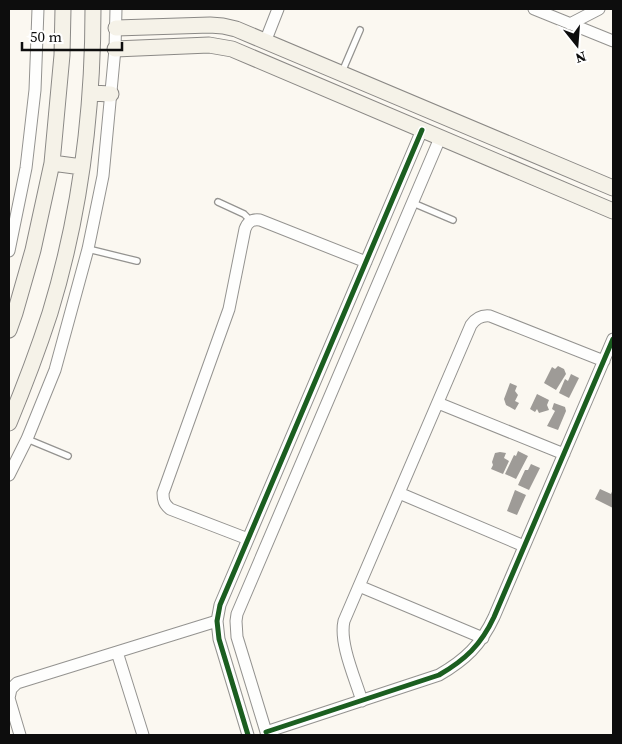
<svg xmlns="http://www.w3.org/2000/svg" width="622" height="744" viewBox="0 0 622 744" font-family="'Source Serif 4',serif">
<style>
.building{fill:#9e9b97}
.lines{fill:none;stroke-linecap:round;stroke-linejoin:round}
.lane-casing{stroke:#949390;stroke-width:8}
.street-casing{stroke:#949390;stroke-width:13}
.secondary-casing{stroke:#8b8986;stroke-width:17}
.lane{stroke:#fefefd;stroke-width:5.5}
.street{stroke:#fefefd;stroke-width:11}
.secondary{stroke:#f5f2e8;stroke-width:15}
.cycleway-casing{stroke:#fff;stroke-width:8}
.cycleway{stroke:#1b5e20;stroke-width:5}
</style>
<rect width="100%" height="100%" fill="#fbf8f1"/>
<path class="building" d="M558,366l6,3 2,5 -10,16 -12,-7 8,-16 3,2z
M571,374l8,4 -10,20 -10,-5 6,-14 3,2z
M510,383l7,3 -2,5 3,4 -3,6 4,2 -4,7 -9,-5 -2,-6z
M537,394l12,6 -2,5 2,5 -10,3 -2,-4 -2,3 -5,-3z
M554,403l11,4 1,4 -8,19 -11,-4 8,-15 -3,-2z
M518,451l10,5 -12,23 -11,-5 9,-19 2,1z
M500,452l6,1 -2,5 5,3 -6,13 -12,-5 2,-4 -1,-3 3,-9z
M531,464l9,4 -11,22 -11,-5 7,-15h3z
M600,489l11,5 2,-5v19l-18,-9z
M515,490l11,5 -9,20 -10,-4z"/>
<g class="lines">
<g class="lane-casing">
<path id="lane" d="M342,72l18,-42
M218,202l26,12 7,7
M413,203l40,17
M88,249l49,12
M27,439l41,17"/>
</g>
<g class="street-casing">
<path id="street" d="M534,9l79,32
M570,24l29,-15
M265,42l13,-33
M9,251l17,-83 9,-78 3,-81
M438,403l126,51
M9,475l18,-36 28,-69 33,-121 15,-73 12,-127 1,-40
M399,493l125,53
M248,539l-78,-30c-6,-5 -7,-9 -7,-16l66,-184 16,-80c3,-8 8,-10 15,-9l106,42
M359,586l124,52
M117,652l26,83
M362,701c-7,-23 -23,-58 -18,-80l127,-296c5,-7 11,-10 19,-9l114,45
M266,732l173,-57c26,-15 42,-30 55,-58l119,-278
M20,735l-11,-37 2,-9 6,-6 200,-62
M248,735l-29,-96 -2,-18 3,-16 202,-475
M267,735l-30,-98 -1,-16 1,-7 203,-476"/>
</g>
<g class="secondary-casing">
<path id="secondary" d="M116,28l94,-3 13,1 13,3 377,159
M115,49l94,-4 23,4 381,162
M90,93l21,1
M52,163l30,4
M9,330l6,-17 18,-63 19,-87 10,-108 1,-46
M9,423c15,-36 29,-73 41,-110 30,-98 43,-202 43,-304"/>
</g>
<use href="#lane" class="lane"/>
<use href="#street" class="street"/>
<use href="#secondary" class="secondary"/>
<g class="cycleway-casing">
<path id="cycleway" d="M266,732l173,-57c26,-15 42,-30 55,-58l119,-278
M248,735l-29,-96 -2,-18 3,-16 202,-475"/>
</g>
<use href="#cycleway" class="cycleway"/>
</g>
<rect width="622" height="744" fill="none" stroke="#0d0d0d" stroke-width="20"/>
<g transform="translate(577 45) rotate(163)" stroke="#ffffff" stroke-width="4" paint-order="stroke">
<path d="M0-4L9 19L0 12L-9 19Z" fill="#0d0d0d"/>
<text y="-8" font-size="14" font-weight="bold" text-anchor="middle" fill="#0d0d0d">N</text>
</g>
<path d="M22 42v8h100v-8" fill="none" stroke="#0d0d0d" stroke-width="2.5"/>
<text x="30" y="42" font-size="15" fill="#0d0d0d" stroke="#ffffff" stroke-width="4" paint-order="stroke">50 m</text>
</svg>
